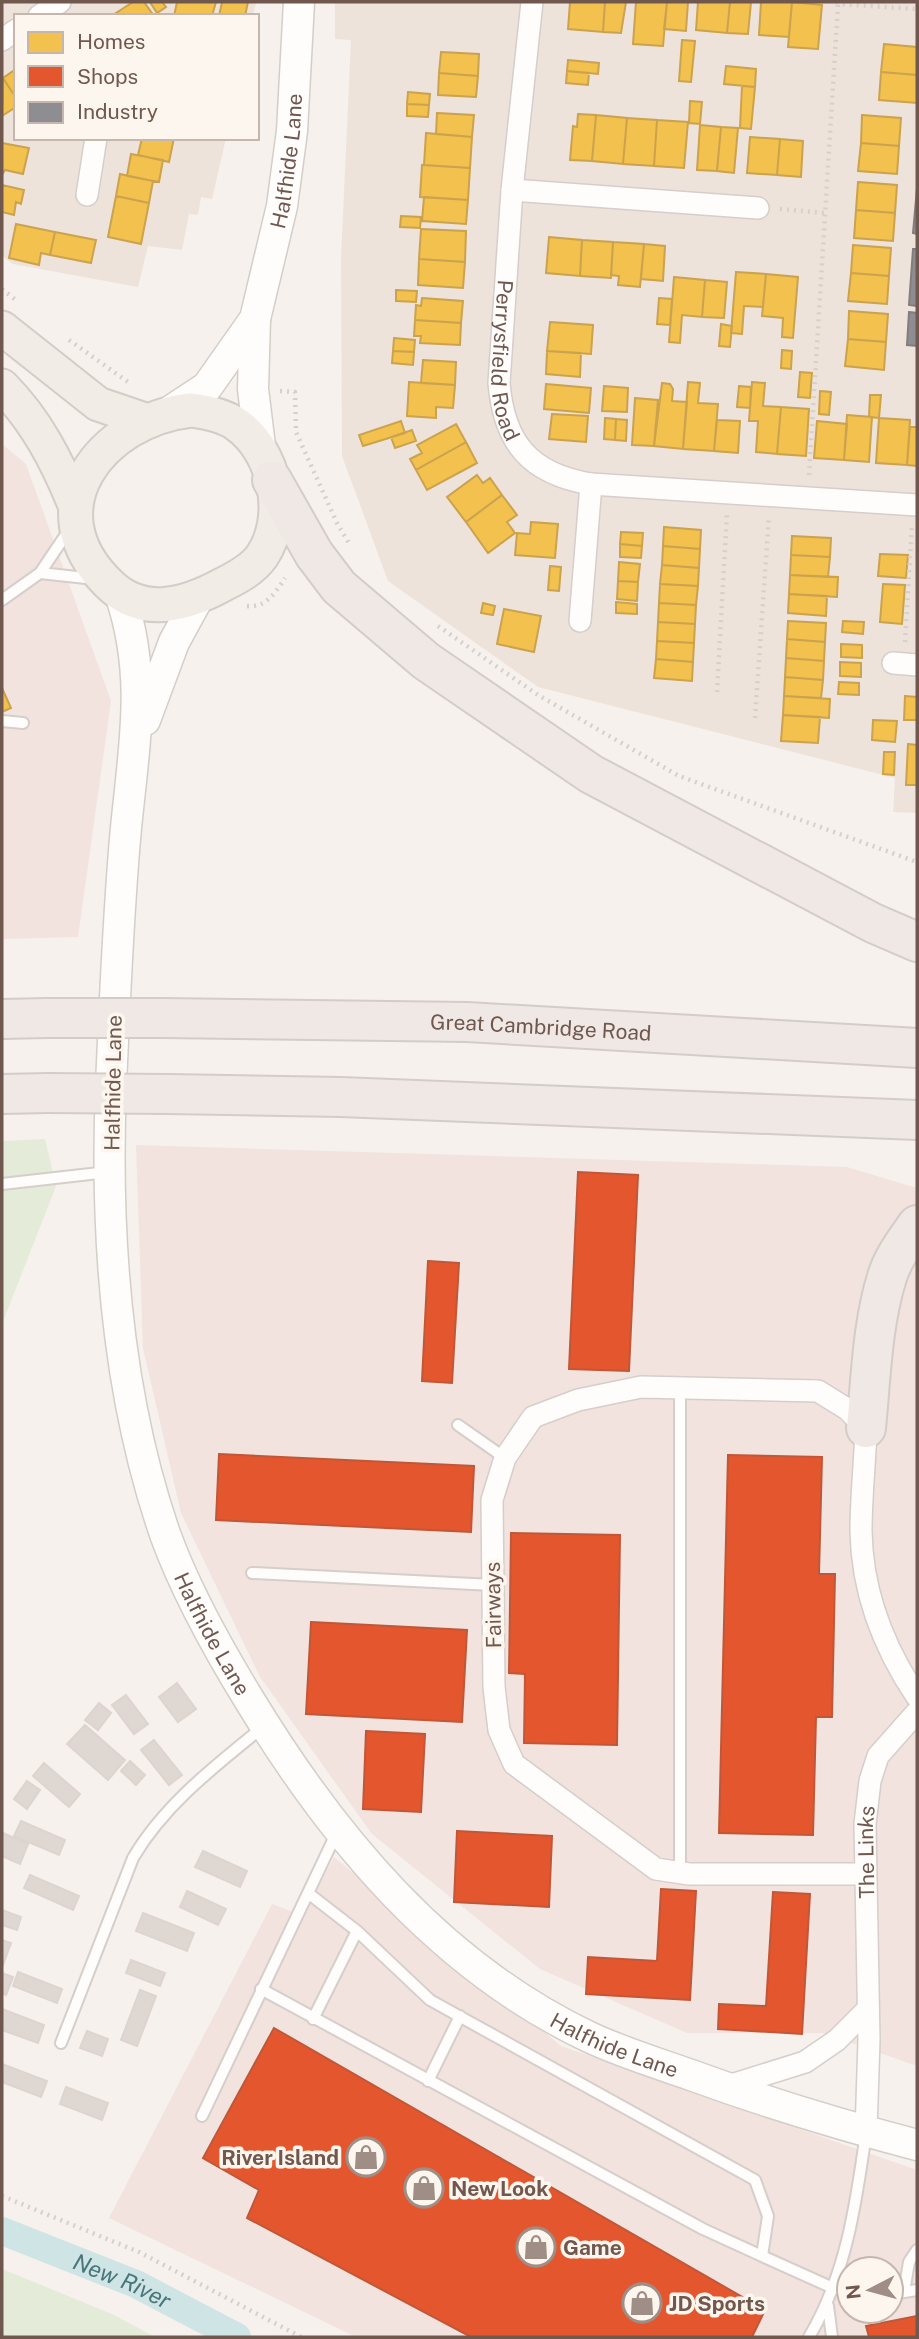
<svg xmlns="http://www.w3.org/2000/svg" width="919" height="2339" viewBox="0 0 919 2339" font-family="'Public Sans',sans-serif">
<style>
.residential{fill:#eee3da}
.commercial{fill:#f2e3de;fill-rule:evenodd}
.green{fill:#e4ebd8}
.homes{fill:#f2c14e;stroke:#cba24e;stroke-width:2}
.shops{fill:#e4572e;stroke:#c15738;stroke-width:2}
.industry{fill:#8d8d92;stroke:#847d7e;stroke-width:2}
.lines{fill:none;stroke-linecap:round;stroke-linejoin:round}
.canal{stroke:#cfe4e4;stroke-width:28}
.building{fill:#dfd7d2;stroke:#ded4cf;stroke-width:2}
.lane-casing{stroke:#d5ceca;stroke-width:14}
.street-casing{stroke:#d5ceca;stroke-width:24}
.secondary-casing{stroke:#d4cec8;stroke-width:33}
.primary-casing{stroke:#d4ccc7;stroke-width:37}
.highway-casing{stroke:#d4ccc7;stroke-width:42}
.path{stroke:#d6d0cc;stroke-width:4.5;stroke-dasharray:2 5;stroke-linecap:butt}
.lane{stroke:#fefdfc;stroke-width:10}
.street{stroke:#fefdfc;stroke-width:21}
.secondary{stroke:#fefdfc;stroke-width:30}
.primary{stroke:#f1ece6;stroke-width:33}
.highway{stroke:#efe8e5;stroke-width:38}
.highway-bridge-casing{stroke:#d4ccc7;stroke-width:42;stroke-linecap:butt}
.highway-bridge{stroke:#efe8e5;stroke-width:38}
.labels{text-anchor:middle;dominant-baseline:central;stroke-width:7;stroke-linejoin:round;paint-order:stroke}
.street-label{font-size:21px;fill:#70584f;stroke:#fdf6ee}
.poi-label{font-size:21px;font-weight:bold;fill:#70584f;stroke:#fdf6ee;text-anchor:start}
.water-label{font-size:23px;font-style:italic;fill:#48767b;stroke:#fdf6ee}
</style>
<rect width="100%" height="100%" fill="#f6f1ec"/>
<path class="residential" d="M2,2h254l-3,14h-237v122h210l-14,61 -11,-2 -3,18 -9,-1 -7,36 -34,-4 -10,41 -125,-23 -11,-8z
M335,2h582v811l-24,-1 2,-34 -357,-91 -150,-106 -46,-125 -1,-198 10,-218 -16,-1z"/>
<path class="commercial" d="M2,444l24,20 85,237 -33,236 -76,2z
M136,1145l711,22 70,21v878l-94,-33h-136l-147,-64 -168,-135 -112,-157 -79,-164 -38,-165z
M334,1857l227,189 356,124v167h-561l-247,-119 163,-314 31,12zM849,2269h42v42h-42z"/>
<path class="green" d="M45,1139l11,47 -54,138v-183z
M2,2269l110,45 43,23h-153z"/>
<path class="homes" d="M133,2h11l10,14h-36l-2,-3z
M150,2h12l4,5 -9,6z
M177,2h39l-4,14h-38z
M222,2h26l-3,14h-26z
M570,2h35l-2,30 -35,-3z
M605,2h21l-5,31 -18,-1z
M636,2h31l-4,44 -30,-2z
M667,2h21l-2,29 -22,-2z
M698,2h32l-3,31 -31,-3z
M730,2h21l-3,32 -21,-1z
M761,2h31l-3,35 -30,-2z
M792,2l30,3 -4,44 -30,-2z
M682,40l13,1 -4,41 -12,-1z
M884,44l33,3v28l-36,-3z
M441,52l38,2 -1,22 -39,-3z
M568,60l31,3 -1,11 -31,-3z
M726,66l30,3 -1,18 -31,-3z
M16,69v29l-13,-20z
M567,71l22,2 -1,12 -22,-2z
M881,72l36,3v28l-38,-3z
M439,73l39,3 -2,21 -38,-2z
M3,78l13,20v9l-14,9z
M742,86l13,1 -4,42 -11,-1z
M408,92l22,2 -1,11 -22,-1z
M690,101l12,1 -2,22 -11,-1z
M407,104l22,1 -1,12 -21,-1z
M437,113l37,2 -2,22 -36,-3z
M578,114l18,1 -4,46 -22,-1 3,-34 4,1z
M596,115l31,3 -4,46 -31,-3z
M862,115l39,3 -2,28 -38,-3z
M627,118l30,2 -3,46 -31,-2z
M657,120l31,2 -4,46 -30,-2z
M700,125l21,2 -4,44 -20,-1z
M721,127l17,1 -4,45 -17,-2z
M426,133l46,4 -2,31 -46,-3z
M750,137l30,2 -3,36 -30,-2z
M142,138h32l-5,24 -31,-7z
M780,139l23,2 -2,36 -24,-2z
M2,143l27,5 -6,26 -18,-4 -3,5z
M861,143l38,3 -2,28 -39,-3z
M131,154l32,6 -4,22 -32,-6z
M422,165l48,3 -2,32 -48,-3z
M120,174l33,7 -4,22 -33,-7z
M2,175v10l22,5 -3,14 -5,-2 -2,13 -12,-3z
M858,182l39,3 -2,28 -39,-3z
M116,196l33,7 -8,41 -33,-7z
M424,197l44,3 -2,24 -44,-3z
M856,210l39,3 -2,28 -39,-3z
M401,216l20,1 -1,11 -20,-1z
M16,224l39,8 -5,23 -9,-2 -2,12 -30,-7z
M421,229l45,2 -1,31 -46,-3z
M55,232l41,8 -5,23 -41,-8z
M549,237l33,3 -2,36 -34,-3z
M582,240l31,2 -2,36 -31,-2z
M613,242l31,2 -4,43 -22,-2 1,-9 -8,-1z
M644,244l21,2 -2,35 -22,-2z
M853,245l38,3 -2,28 -38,-3z
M419,259l46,3 -2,26 -45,-3z
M736,272l30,2 -3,33 -19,-1 -2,28 -11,-1z
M851,273l38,3 -2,28 -39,-3z
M766,274l32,3 -5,61 -11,-1 1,-19 -21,-2z
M674,277l31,3 -3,37 -20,-2 -2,28 -11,-1z
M705,280l22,2 -3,36 -22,-1z
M396,290l21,1 -1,11 -20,-1z
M422,298l41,3 -2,22 -46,-3 1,-15 5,1z
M659,298l13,1 -2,26 -13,-1z
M849,311l39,3 -2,28 -38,-3z
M415,320l46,3 -1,22 -40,-2 1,-7h-7z
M550,322l43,3 -2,29 -44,-3z
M721,324l11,2 -2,21 -11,-1z
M394,338l21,2 -1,12 -21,-1z
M848,339l38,3 -2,28 -39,-4z
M782,350l10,1 -1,18 -10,-1z
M393,351l21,1 -1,13 -21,-2z
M547,351l34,2 -1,24 -34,-3z
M423,360l33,2 -1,23 -34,-2z
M800,372l12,1 -2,25 -12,-1z
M409,382l46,3 -2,23 -17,-1v11l-29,-2z
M688,382l12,1 -2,20 20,1 -4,47 -31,-2z
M752,382l13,1 -2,23 18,1 -4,47 -21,-2 2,-31h-9z
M662,383l8,1 3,5 -1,12 15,1 -4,47 -29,-3z
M546,384l45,4 -2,25 -45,-4z
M604,386l24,2 -1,24 -25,-1z
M739,386l12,1 -1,21 -13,-1z
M820,391l11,1 -2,23 -10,-1z
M870,395h11l-2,23 -10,-1z
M635,398l23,2 -4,46 -22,-1z
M781,407l28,2 -3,47 -29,-2z
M552,414l36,2 -2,26 -37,-3z
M847,415l25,2 -3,45 -25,-2z
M605,418l11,1 -1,21 -11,-1z
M879,418l31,2 -3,45 -31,-2z
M616,419l11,1 -1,21 -11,-1z
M717,420l23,1 -2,32 -24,-2z
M401,421l4,12 -42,13 -4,-11z
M817,421l30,3 -3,36 -30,-2z
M456,424l10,18 -50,28 -6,-11 12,-6 -5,-8z
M910,427h7v39l-10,-1z
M412,430l4,11 -21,7 -4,-11z
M466,442l11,21 -50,27 -11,-20z
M477,475l6,8 7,-5 12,17 -36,27 -19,-25z
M502,495l15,20 -10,7 8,11 -27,20 -22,-31z
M531,522l27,2 -3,34 -40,-3 2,-22 13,1z
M664,527l37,3 -1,19 -37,-3z
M621,532l22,1 -1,13 -22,-2z
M792,536l39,2 -1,19 -39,-2z
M620,544l22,2 -1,12 -21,-1z
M663,546l37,3 -1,19 -37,-3z
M880,554l28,1 -2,23 -28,-2z
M791,555l39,2 -2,20 -38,-2z
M619,562l21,2 -2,18 -20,-1z
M662,565l37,3 -1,18 -38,-2z
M550,566l11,1 -2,24 -11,-1z
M790,575l48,2 -1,20 -48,-3z
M618,581l20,1 -1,19 -20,-2z
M660,584l38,2 -2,19 -37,-2z
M883,584l22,1 -3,39 -22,-2z
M789,594l38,2 -1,20 -38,-3z
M616,602l21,2v10l-21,-1z
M483,603l12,3 -2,9 -12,-2z
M659,603l37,2 -1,19 -37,-2z
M504,609l37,7 -7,36 -37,-8z
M788,621l38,2 -1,19 -38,-3z
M843,621l21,1 -1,12 -21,-2z
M658,622l37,2 -1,19 -37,-2z
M787,639l38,3 -1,19 -38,-3z
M657,641l37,2 -1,19 -37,-3z
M841,644l21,1v13l-21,-1z
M786,658l38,3 -1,19 -38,-3z
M656,659l37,3 -1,19 -38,-3z
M840,662l21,1v14l-21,-1z
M785,677l38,3 -2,18 -37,-2z
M839,682l20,1v12l-21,-1z
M2,688l9,20 -9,4z
M784,696l46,3 -1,19 -46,-3z
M905,696l12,1v23h-13z
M783,715l37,2 -2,26 -37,-2z
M873,720l24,1 -2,21 -23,-2z
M908,744l9,1v40h-11z
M884,752h11l-1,23 -11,-1z"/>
<path class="shops" d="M578,1172l60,3 -9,196 -60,-2z
M428,1261l31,2 -7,120 -30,-2z
M219,1454l255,12 -3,66 -255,-12z
M728,1455l94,2 -3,117h16l-3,143h-16l-3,118 -94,-2z
M511,1533l109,2 -3,210 -93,-2 1,-69 -16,-1z
M311,1622l156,8 -5,92 -156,-8z
M366,1731l59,3 -4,78 -58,-3z
M457,1831l95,5 -3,71 -95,-5z
M661,1889l35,2 -6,109 -104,-6 2,-37 69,4z
M773,1892l37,2 -8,140 -84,-5 1,-25 47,2z
M274,2028l491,282 -13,27h-281l-224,-119 12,-28 -56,-32z
M917,2316v21h-48l-3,-11z"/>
<path class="industry" d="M917,188v46l-4,-1z
M913,249h4v57l-8,-1z
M909,312l8,1v33l-10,-1z"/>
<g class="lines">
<path class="canal" id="s1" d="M2,2231l134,53 101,53"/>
</g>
<path class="building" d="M177,1683l19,26 -18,13 -19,-25z
M126,1695l22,29 -14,10 -22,-29z
M99,1703l12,10 -13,17 -13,-10z
M85,1725l40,35 -17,20 -41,-36z
M154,1740l28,35 -13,10 -28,-35z
M130,1761l15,14 -9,10 -15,-14z
M44,1763l36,31 -11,13 -36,-31z
M27,1781l13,9 -13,19 -13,-10z
M21,1821l44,19 -6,15 -45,-19z
M3,1833l25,11 -8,20 -18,-8z
M203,1851l44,20 -7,16 -45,-20z
M30,1875l49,21 -6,14 -49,-22z
M187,1891l39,18 -8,16 -38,-18z
M2,1910l19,7 -4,13 -15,-5z
M143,1913l51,20 -7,18 -51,-20z
M2,1940l9,3 -8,22h-1z
M131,1960l34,13 -5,13 -34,-13z
M18,1972l44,17 -5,14 -44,-17z
M2,1973l11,4 -7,18 -4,-2z
M140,1990l16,6 -19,50 -16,-6z
M2,2009l42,16 -6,18 -36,-13z
M87,2031l21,8 -6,17 -22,-8z
M2,2064l45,17 -6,16 -39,-15z
M66,2087l42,16 -6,17 -42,-16z"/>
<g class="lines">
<g class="lane-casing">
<path id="lane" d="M40,573l55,6
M2,600l38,-27 31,-46
M2,721l21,2
M2,1184l106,-12
M458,1425l47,33
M252,1573l241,12
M680,1873v-486
M261,1989l442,240 59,27 6,-40 -13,-36 -325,-180 -73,-69 -49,-38
M313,2019l44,-88
M61,2043l72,-185c31,-53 82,-92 130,-131
M428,2081l32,-65
M202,2116l135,-284
M762,2256l71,32 16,2
M904,2292l5,-30 8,-12
M891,2294l26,-4
M828,2306l4,31
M809,2337c37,-62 47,-133 57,-204"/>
</g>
<g class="street-casing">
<g id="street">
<path id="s2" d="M532,2l-20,188 -13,193c5,60 31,91 92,101l326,21"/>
<path d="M39,16l21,-14"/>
<path d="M2,40l14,-10"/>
<path d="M512,190l246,18"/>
<path d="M87,195l9,-57"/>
<path d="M580,621l11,-137"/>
<path d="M893,663l24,2"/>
<path d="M865,1874h-176l-33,-5 -142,-105 -15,-34 -5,-43 -2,-187 13,-42 28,-41 45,-17 63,-13 177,4 29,18 19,19c-1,34 -5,69 -5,103 1,60 23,117 56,166"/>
<path d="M725,2087l80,-25 32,-22 31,-31"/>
<path id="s3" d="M866,2132l3,-92 -4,-216 5,-43 8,-25 39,-44"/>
</g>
</g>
<g class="secondary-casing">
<g id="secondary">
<path d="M169,412l38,-25 48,-68"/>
<path id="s4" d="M260,446l-7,-57 2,-70 27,-113 10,-75 7,-129"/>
<path id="s5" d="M120,594c28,81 14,152 6,234 -8,86 -11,171 -15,257 -6,149 5,307 54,449 21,58 53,115 85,167 84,138 190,265 339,336 32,15 68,26 102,38 74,27 150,50 226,70"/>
<path d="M145,720l29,-78 24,-44"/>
</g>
</g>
<g class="primary-casing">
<path id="primary" d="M2,328l96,76 50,17
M2,386c34,34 55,75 73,119
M191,410c15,2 32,5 45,14 39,27 53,92 26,132 -9,13 -24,21 -38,28 -38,21 -82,34 -116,-1 -76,-75 -6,-163 83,-173z"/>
</g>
<g class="highway-casing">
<g id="highway">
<path d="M272,480l42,74 25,33 87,74 165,113 282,149 44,19"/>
<path id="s6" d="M163,1018l304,4 450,26"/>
<path d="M2,1019l45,-1"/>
<path d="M2,1094l46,-1"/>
<path d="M168,1094l173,3 576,23"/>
<path d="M866,1428c5,-50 6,-103 21,-151 6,-20 19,-36 30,-52"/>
</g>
</g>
<path class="path" d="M837,2l1,2 79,5
M780,209l45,4
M2,289l15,12
M69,340l59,42
M280,391l15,1 1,40 41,91 13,22
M809,475l29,-471
M247,606c19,2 29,-14 38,-28
M438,626l100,69 141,81 238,86
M905,642l7,-117
M717,692l10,-178
M755,718l14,-202
M2,2196l137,56 162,85"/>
<use href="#lane" class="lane"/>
<use href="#street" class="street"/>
<use href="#secondary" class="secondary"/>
<use href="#primary" class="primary"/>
<use href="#highway" class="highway"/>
<g class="highway-bridge-casing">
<path id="highway-bridge" d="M47,1018h116
M48,1093l120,1"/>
</g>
<use href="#highway-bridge" class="highway-bridge"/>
</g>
<defs>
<g id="shop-ring" transform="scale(2.0125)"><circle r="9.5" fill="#fdf6ee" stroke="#9f8e86" stroke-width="1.5"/><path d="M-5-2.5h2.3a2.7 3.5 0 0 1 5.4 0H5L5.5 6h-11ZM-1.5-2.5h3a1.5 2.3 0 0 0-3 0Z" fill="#9f8e86"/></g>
</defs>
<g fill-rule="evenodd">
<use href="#shop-ring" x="366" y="2157"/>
<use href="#shop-ring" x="424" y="2188"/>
<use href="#shop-ring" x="536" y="2247"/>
<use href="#shop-ring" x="642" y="2303"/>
</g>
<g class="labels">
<g class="street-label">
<text stroke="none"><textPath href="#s4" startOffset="289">Halfhide Lane</textPath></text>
<text stroke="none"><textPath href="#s2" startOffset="360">Perrysfield Road</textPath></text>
<text stroke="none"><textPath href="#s6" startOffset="378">Great Cambridge Road</textPath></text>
<text transform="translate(113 1083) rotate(-89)">Halfhide Lane</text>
<text transform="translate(493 1605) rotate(-91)">Fairways</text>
<text stroke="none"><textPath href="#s5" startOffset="1059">Halfhide Lane</textPath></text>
<text stroke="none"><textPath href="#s3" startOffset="280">The Links</textPath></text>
<text stroke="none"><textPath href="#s5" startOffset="1647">Halfhide Lane</textPath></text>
</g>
<g class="poi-label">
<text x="339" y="2157" text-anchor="end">River Island</text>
<text x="451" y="2188">New Look</text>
<text x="563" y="2247">Game</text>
<text x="669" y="2303">JD Sports</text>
</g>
<g class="water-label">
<text stroke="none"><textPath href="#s1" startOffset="130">New River</textPath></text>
</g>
</g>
<rect width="919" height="2339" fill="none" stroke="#70584f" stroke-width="7"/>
<rect x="14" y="14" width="245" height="126" fill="#fdf6ee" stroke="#c5b7ae" stroke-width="2"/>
<rect x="28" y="32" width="35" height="21" fill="#f2c14e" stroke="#c5b7ae" stroke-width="2"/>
<text x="77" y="49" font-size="21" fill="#70584f">Homes</text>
<rect x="28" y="66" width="35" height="21" fill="#e4572e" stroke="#c5b7ae" stroke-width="2"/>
<text x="77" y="84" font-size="21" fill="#70584f">Shops</text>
<rect x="28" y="102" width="35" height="21" fill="#8d8d92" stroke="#c5b7ae" stroke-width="2"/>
<text x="77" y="119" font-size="21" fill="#70584f">Industry</text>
<g transform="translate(870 2290) rotate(264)"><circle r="33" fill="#fdf6ee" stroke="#c5b7ae" stroke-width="2"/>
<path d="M0-5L12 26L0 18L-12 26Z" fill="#9f8e86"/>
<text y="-10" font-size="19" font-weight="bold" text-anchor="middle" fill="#70584f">N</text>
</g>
</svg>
